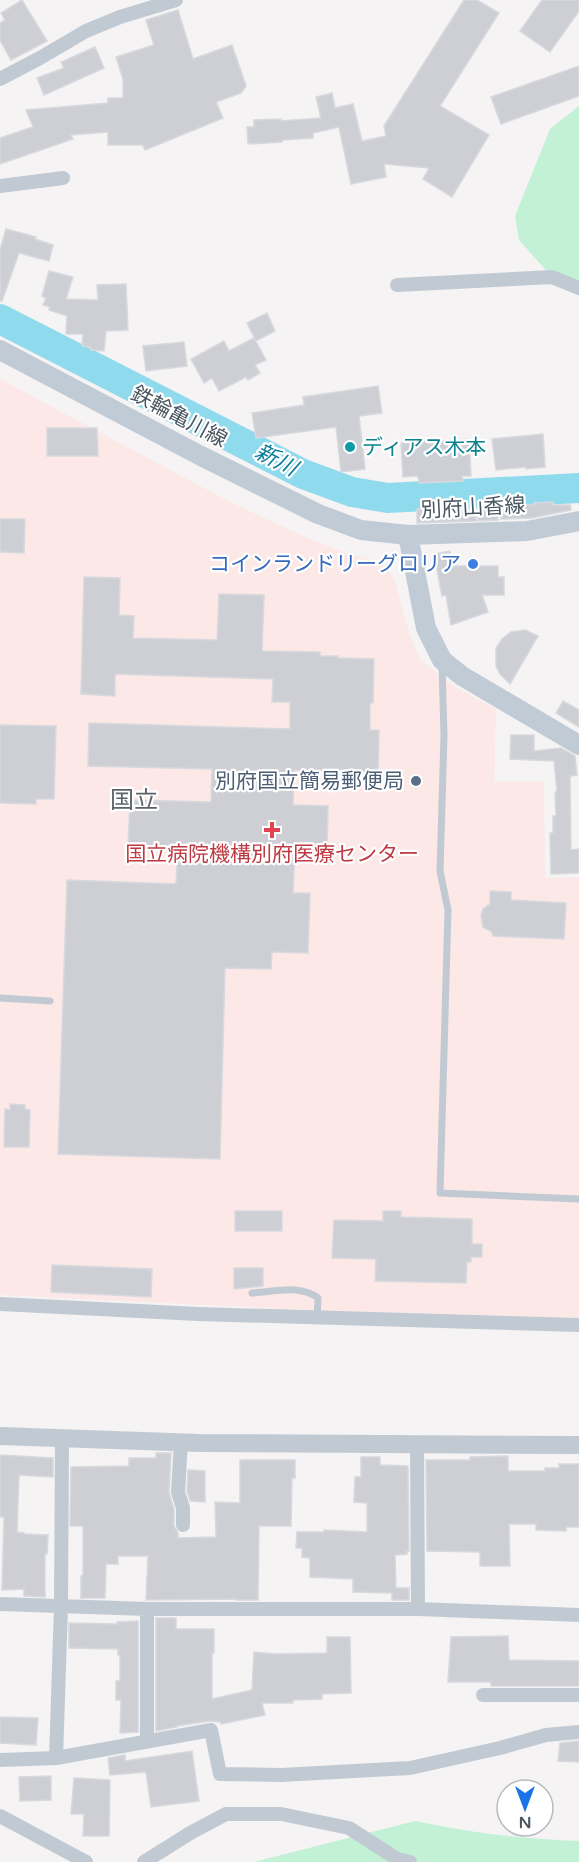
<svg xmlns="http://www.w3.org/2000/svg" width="579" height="1862" viewBox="0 0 579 1862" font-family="'Varela Round','Noto Sans JP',sans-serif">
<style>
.medical{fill:#fce8e6}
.green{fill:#c3f1d5}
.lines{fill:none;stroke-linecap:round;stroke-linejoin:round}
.river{stroke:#90daee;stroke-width:30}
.building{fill:#cdcfd5;stroke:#d7d9de;stroke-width:1.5}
.service{stroke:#c1cad2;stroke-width:7}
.minor{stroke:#c1cad2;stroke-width:14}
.tertiary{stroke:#c1cad2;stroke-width:18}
.secondary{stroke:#c1cbd6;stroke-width:20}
.culture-dot{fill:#0f9aa8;stroke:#fff;stroke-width:2}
.shop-dot{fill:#3f7fe0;stroke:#fff;stroke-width:2}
.service-dot{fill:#5c6f8a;stroke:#fff;stroke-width:2}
.health-dot{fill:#e0444e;stroke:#fff;stroke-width:2}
.labels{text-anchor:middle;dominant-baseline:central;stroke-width:4.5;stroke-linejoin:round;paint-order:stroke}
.street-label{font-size:21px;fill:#4a5661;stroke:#fff}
.culture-label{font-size:21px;fill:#0d838f;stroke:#fff;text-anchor:start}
.shop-label{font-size:21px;fill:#366cbe;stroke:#fff;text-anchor:end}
.service-label{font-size:21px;fill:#4e5e75;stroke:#fff;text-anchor:end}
.health-label{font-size:21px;fill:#be3a42;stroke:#fff}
.water-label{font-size:22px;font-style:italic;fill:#0c7c9b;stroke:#fff}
.quarter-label{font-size:24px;fill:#5f6368;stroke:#fff}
</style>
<rect width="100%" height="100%" fill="#f5f3f3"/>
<path class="medical" d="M0,379l228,122 77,36 41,16 31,8 11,7 7,14 14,51 11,27 35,27 41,22 -2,73h50l1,96 34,-1v441l-271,-8 -308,-15z"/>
<path class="green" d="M579,106v182l-27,-11 -33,-37 -4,-24 35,-87z
M415,1821c55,12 108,18 164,20v21h-325z"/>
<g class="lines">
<path class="river" d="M0,319l303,155 49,18 36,6 191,-10"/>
</g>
<path class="building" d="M22,0l25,41 -36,19 -11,-20v-17l5,-3 -4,-7z
M464,0h13l22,13 -59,93 49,29 -37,62 -29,-18 6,-11 -45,-4 2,13 -35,7 -12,-57 -26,6v5l-31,2v2l-34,2 -1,-17h7v-7l27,-1v2l40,-3 -5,-21 16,-4 3,15 18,-4 9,37 24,-5 -2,-10z
M542,0h37v11l-29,41 -30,-21z
M178,10l15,49 39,-14 14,41 -5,7 -25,9 7,16 -78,32 -2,-5h-35v-13l-37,3 2,4 -73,25v-26l33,-11 -7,-17 82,-7v-5h15v-19l-7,-22 38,-12 -8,-25z
M95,47l9,21 -60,27 -7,-17 27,-10 -3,-6z
M579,66v30l-78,28 -10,-27z
M6,229l30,8 -1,2 18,6 -4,16 -30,-8 -17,48h-2v-51z
M49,271l24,6 -7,22 32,1 -1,-15 29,-1 2,46 -22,1 -2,20 -13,-1 -1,-3 -8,-1 1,-12h-17l1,-18 -18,-6 1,-3 -7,-2 3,-7 -4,-2z
M267,313l8,18 -19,10 -9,-18z
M254,338l12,22 -11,5 5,8 -12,7 -2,-3 -27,14 -7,-13 -8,5 -13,-24 33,-18 5,10z
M184,342l3,24 -41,5 -3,-25z
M378,386l4,27 -23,3 6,53 -24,3 -5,-45 -80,11 -4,-25 52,-8 -1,-8z
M47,428h50l1,28h-51z
M543,434l2,33 -19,2v-2l-30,3 -4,-31z
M469,439l2,37h-9l1,5 -44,2 -1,-7 -15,1 -2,-34z
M553,502v3h17l1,5 -39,8 -31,1 -1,-14h34v-2z
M478,507h20v13l-20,1z
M417,509l59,1v11l-59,2z
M0,519h25l-1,34 -24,-1z
M450,551l3,15h45v11h6v18h-22l6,17 -37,13 -5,-30 -4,1 -8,-42z
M84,577l36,1 -1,37 15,1 -1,22 84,2 2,-46 45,1 -2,56 58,1v4h18v2l36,1 -1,44h-3v27h9l-1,42 -84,-2 -1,35 35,1 -1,46 -32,-1 -2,42h17l-2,60 -36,-1 -1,17 -46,-1 -5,191 -162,-5 9,-274 109,4 2,-36 -50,-1 2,-47 81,2 1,-33 -124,-3 1,-43 201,6v-27h-18l1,-23 -158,-5v22l-34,-2z
M525,630l13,6 -28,48 -10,-10 -4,-8v-18l6,-9 9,-7z
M563,701l16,9v17l-23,-14z
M0,725l56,1 -2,73h-18v5l-36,-1z
M511,735h23v16l27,-3 14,8 2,19 -7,1 1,74 8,-1v24l-28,1 -1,-41h3v-17h3l-1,-24h2l-3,-31 -44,-2z
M490,891l21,1v8l55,3 -2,36 -71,-3 -1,-4 -9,-5 -2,-12 2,-6 7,-5z
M10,1104l15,1v4l5,1 -1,37h-25l1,-38 5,1z
M235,1211h47v20h-47z
M383,1211h18v6l71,2v25h10v13h-11v5h-4l-1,21 -91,-2 1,-22 -44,-1 2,-38 49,1z
M52,1265l100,4 -1,28 -100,-5z
M234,1268h29v18l-29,3z
M156,1453h15l-2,39 5,17v17l4,7v5l38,-1 -1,-35 25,1v-43h55v18h-3l-1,48h-32l-1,74h-22v-1l-90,1 2,-44h-30v8h-12l-1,34h-24v-22h2v-50h-13l1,-59 58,-1v-8h27z
M0,1455l53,3v19l-34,-2 -2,57 7,1v1l24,1 -1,19h-2v43l-21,-1v-7l-22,1 2,-73h-4z
M508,1456v15h37v-3h14v-4h20v63h-13v4l-30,-1v-6h-27l1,42h-30v-14l-53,-1 -1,-91h44v-3z
M361,1457h19v8l28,1 1,85h-2v3l-12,1 1,33h13v12h-17v-7l-39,-1v-13l-43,-2v-19l-8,-1v-9h-6l1,-16h27v-2l43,2v-29l-13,-1 1,-25h6z
M188,1470l17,1v31l-15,-1 -3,-10z
M156,1618h20v11h38v24h-2v46l40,-9 2,-38 22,2 51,-1v-16h23l1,56 -29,1v5l-29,1v3h-31l3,12 -44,9v-2l-12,-1 -32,5v1l-21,4z
M138,1621v111l-18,1 1,-33h-5v-19h4v-26h-2v-6l-49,-1v-25l48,1v-2z
M508,1636l1,24 70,1v25h-88v-4h-43l3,-45z
M0,1717l38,1 -2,27 -36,-2z
M579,1741v21l-21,-1 2,-18z
M192,1751l7,50 -48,6 -5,-35 -36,3 -2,-17 17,-3v6z
M51,1776v24l-31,1 -1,-24z
M74,1778l36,2 -1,56h-26l1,-22h-13z"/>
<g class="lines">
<path class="service" d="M442,665l2,71 -4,135 8,39 -8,283 139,6
M0,998l50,3
M252,1293c21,-1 49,-9 66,5l-1,20"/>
<path class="minor" d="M0,79l40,-21 46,-27 34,-14 56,-17
M0,186l63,-8
M397,285l155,-8 27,11
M0,1304l198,10 381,11
M181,1442l-3,50 5,16v17
M417,1443l1,166
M0,1604l147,5h271l161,6
M483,1695h96
M147,1741v-132
M56,1758l5,-152 1,-167
M0,1760l56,-2 155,-28 9,44 61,1 129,-7 90,-20 46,-13 33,-3
M0,1816l86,46
M144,1862l48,-30 34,-18h55l68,14 48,31 13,3"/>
<path class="tertiary" d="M0,1436l199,7 380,2"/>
<path class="secondary" d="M0,350l201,106 117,58 43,16 47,5
M579,521l-52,10 -119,4 18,93 16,32 20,16 117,69"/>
</g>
<circle class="culture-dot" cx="350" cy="447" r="6"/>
<circle class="shop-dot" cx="473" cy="564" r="6"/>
<circle class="service-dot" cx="416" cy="781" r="6"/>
<path class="health-dot" d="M269 821h6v6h6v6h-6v6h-6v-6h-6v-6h6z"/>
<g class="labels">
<g class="street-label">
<text transform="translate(179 417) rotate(28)">鉄輪亀川線</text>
<text transform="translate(473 508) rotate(-3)">別府山香線</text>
</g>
<g class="culture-label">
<text x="362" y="447">ディアス木本</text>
</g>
<g class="shop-label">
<text x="461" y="564">コインランドリーグロリア</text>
</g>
<g class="service-label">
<text x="404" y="781">別府国立簡易郵便局</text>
</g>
<g class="health-label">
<text x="272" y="854">国立病院機構別府医療センター</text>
</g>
<g class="water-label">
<text transform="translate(276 460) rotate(27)">新川</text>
</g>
<g class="quarter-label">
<text x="134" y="800">国立</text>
</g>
</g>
<g transform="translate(525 1808) rotate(180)"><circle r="28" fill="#ffffff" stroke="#b7bbc0" stroke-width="1.5"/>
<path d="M0-4.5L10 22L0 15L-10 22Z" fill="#1a73e8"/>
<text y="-9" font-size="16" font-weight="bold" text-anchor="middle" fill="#4a5661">N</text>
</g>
</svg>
